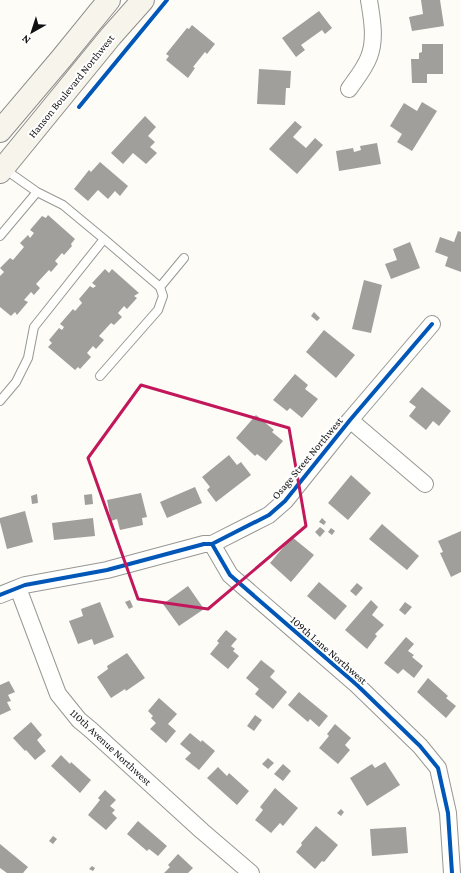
<svg xmlns="http://www.w3.org/2000/svg" width="461" height="873" viewBox="0 0 461 873" font-family="'Crimson Pro',serif">
<style>
.building{fill:#a19f9c}
.lines{fill:none;stroke-linecap:round;stroke-linejoin:round}
.service-casing{stroke:#979795;stroke-width:10}
.minor-casing{stroke:#979795;stroke-width:18}
.secondary-casing{stroke:#8e8d8b;stroke-width:24}
.service{stroke:#fffffe;stroke-width:8}
.minor{stroke:#fffffe;stroke-width:16}
.secondary{stroke:#f6f4eb;stroke-width:22}
.cycleway-casing{stroke:#fff;stroke-width:6}
.cycleway{stroke:#0057b8;stroke-width:4}
.marked{fill:none;stroke:#c2185b;stroke-width:3;stroke-linejoin:round}
.labels{text-anchor:middle;dominant-baseline:central;stroke-width:4;stroke-linejoin:round;paint-order:stroke}
.street-label{font-size:11px;fill:#111;stroke:#fff}
</style>
<rect width="100%" height="100%" fill="#fdfcf7"/>
<path class="building" d="M421,0h19l4,26 -32,5 -3,-14 14,-3z
M319,11l13,17 -7,6 -3,-4 -21,15 4,5 -9,7 -14,-19z
M192,25l23,19 -8,10 -2,-2 -12,15 2,1 -7,10 -22,-18 3,-4 -3,-2 21,-26 2,1z
M422,44h21v30h-16v9h-15l-1,-24h8v-6l3,-1z
M259,69l32,2 -1,17h-4l-1,17 -28,-1z
M422,102l15,9 -25,40 -15,-9 5,-8 -12,-8 14,-23 13,8z
M145,116l11,11 -8,9 7,6 -5,5 7,6 -11,11 -13,-11 -10,11 -12,-11z
M295,121l7,6 -9,10 13,11 9,-10 8,7 -26,29 -28,-25z
M377,143l4,21 -42,7 -3,-20 17,-3 1,4 7,-2 -1,-4z
M100,162l28,24 -8,10 -5,-5 -7,8 -10,-9 -10,11 -14,-12 15,-19 2,2z
M48,215l27,24 -4,5 1,2 -8,9 -2,-2 -7,8 3,3 -7,8 -2,-2 -13,14 4,4 -6,7 -3,-3 -7,8 4,2 -11,13 -2,-3 -4,4 -11,-9v-31l4,-4 -4,-4 10,-10 3,2 11,-13 -4,-4 8,-8 2,3 4,-5 -4,-3 12,-14 4,2z
M458,231l3,1v40l-16,-6 3,-9 -13,-5 5,-15 14,5z
M410,242l10,26 -29,11 -6,-15 12,-4 -4,-11z
M105,269l4,4 3,-4 27,24 -5,3 3,2 -10,11 -3,-3 -6,7 4,4 -8,8 -3,-2 -12,13 5,4 -8,9 -3,-3 -6,7 4,4 -11,12 -2,-2 -3,3 -27,-23 4,-4 -3,-3 10,-12 3,2 2,-3 -4,-3 13,-15 2,2 7,-8 -3,-4 11,-13 3,2 3,-2 -4,-3z
M364,280l18,5 -11,48 -19,-4z
M314,312l6,6 -3,3 -6,-5z
M324,330l31,25 -19,23 -30,-26z
M295,374l13,11 -3,4 13,10 -16,19 -12,-10 -3,3 -14,-11z
M422,387l29,24 -12,15 -6,-5 -7,9 -17,-14 7,-9 -7,-5z
M256,415l18,15 -2,2 11,9 -17,20 -9,-7 -2,2 -19,-18z
M229,455l8,10 4,-3 10,13 -35,27 -9,-12 3,-3 -8,-10z
M351,475l20,18 -23,27 -20,-17z
M195,487l7,16 -35,15 -7,-16z
M141,493l6,24 -5,1 1,7 -23,5 -3,-11 -6,2 -4,-21z
M37,494l1,9 -6,1 -1,-8z
M92,494l1,10 -8,1 -1,-10z
M25,511l8,31 -26,7 -7,-27v-4z
M93,518l2,18 -41,4 -2,-17z
M322,518l4,4 -2,3 -5,-3z
M382,524l37,32 -12,14 -38,-31z
M320,527l5,4 -5,6 -5,-5z
M331,528l4,3 -3,4 -4,-3z
M461,531v41l-10,5 -11,-24 3,-1 -5,-11z
M292,537l22,18 -23,27 -21,-19z
M319,582l28,24 -12,14 -28,-24z
M357,583l6,5 -7,8 -6,-5z
M188,586l16,23 -25,17 -16,-22z
M130,600l3,7 -4,2 -4,-7z
M371,600l7,7 -6,8 12,10 -9,9 2,2 -10,13 -22,-19z
M100,602l14,35 -20,8 -2,-6 -14,5 -9,-23 14,-5 -2,-7z
M405,602l7,5 -7,8 -6,-5z
M226,630l11,9 -6,7 4,3 -2,2 6,5 -11,13 -18,-15 9,-11 -2,-2z
M406,637l8,7 -6,7 6,4 -2,2 11,9 -9,12 -11,-9 -5,5 -14,-11z
M127,653l18,25 -19,13 -1,-2 -14,9 -14,-21 11,-8 -1,-3z
M261,660l14,11 -5,6 17,15 -14,17 -18,-15 4,-5 -13,-11z
M428,678l20,18 -2,2 10,8 -10,12 -29,-26z
M9,681l6,11 -7,3 3,6 -4,1 4,8 -11,5v-30z
M299,692l29,24 -9,11 -9,-8 -2,3 -20,-17z
M159,698l18,16 -9,10 8,7 -10,12 -16,-14 6,-6 -5,-5 2,-2 -5,-5z
M255,715l7,5 -8,11 -7,-5z
M31,722l11,13 -5,5 9,11 -11,9 -9,-10 -1,1 -12,-13z
M335,724l16,14 -6,7 5,5 -12,14 -19,-16 10,-12 -2,-2z
M190,733l11,9 1,-2 13,11 -16,19 -14,-11 6,-6 -11,-9z
M61,755l9,9 1,-2 20,18 -11,13 -29,-27z
M268,758l6,5 -6,6 -6,-5z
M385,762l15,23 -33,21 -17,-28 22,-14 3,4z
M283,764l8,7 -8,10 -9,-7z
M218,767l9,9 2,-3 20,18 -12,14 -30,-27z
M275,788l23,20 -15,18 -3,-3 -9,10 -16,-13 8,-10 -3,-3z
M105,790l11,10 -6,6 5,4 -3,3 5,5 -11,12 -18,-15 12,-15 -2,-2z
M341,809l3,3 -3,4 -4,-3z
M138,821l29,25 -9,10 -9,-7 -2,2 -20,-17z
M316,826l22,19 -14,17 -2,-1 -7,8 -19,-17 6,-7 -1,-2z
M406,827l2,26 -36,3 -2,-27z
M53,836l4,3 -4,5 -4,-3z
M0,844l28,23 -5,6h-16l-7,-5z
M178,854l15,14 -5,5h-24l6,-6 -2,-2z
M92,866l3,2 -2,3 -4,-2z"/>
<g class="lines">
<g class="service-casing">
<path id="service" d="M0,236l37,-44
M160,287l24,-29
M100,376l58,-66 5,-14 -3,-9 -56,-48
M0,401l16,-19 12,-24 6,-31 70,-88 -41,-34 -26,-13 -34,-24"/>
</g>
<g class="minor-casing">
<path id="minor" d="M349,89c7,-10 16,-21 20,-32 7,-18 3,-38 0,-57
M350,420l75,64
M212,544l18,31 127,110 63,61 18,22 10,45 4,60
M18,588l40,106 21,26 12,10 111,101 49,42
M0,595l25,-10 82,-15 97,-26h8l57,-29 16,-14 65,-81 82,-96"/>
</g>
<g class="secondary-casing">
<path id="secondary" d="M0,131l61,-72 48,-59
M0,172l111,-136 32,-36"/>
</g>
<use href="#service" class="service"/>
<use href="#minor" class="minor"/>
<use href="#secondary" class="secondary"/>
<g class="cycleway-casing">
<path id="cycleway" d="M79,107l88,-107
M212,544l18,31 127,110 63,61 18,22 10,45 4,60
M0,595l25,-10 82,-15 97,-26h8l57,-29 16,-14 65,-81 82,-96"/>
</g>
<use href="#cycleway" class="cycleway"/>
</g>
<path class="marked" d="M141,385l148,43 17,98 -98,83 -70,-10 -50,-141z"/>
<g class="labels">
<g class="street-label">
<text transform="translate(71 86) rotate(-51)">Hanson Boulevard Northwest</text>
<text transform="translate(307 458) rotate(-50)">Osage Street Northwest</text>
<text transform="translate(329 650) rotate(41)">109th Lane Northwest</text>
<text transform="translate(111 747) rotate(43)">110th Avenue Northwest</text>
</g>
</g>
<g transform="translate(32 32) rotate(219)" stroke="#ffffff" stroke-width="3" paint-order="stroke">
<path d="M0-3L7 15L0 10L-7 15Z" fill="#111111"/>
<text y="-6" font-size="11" font-weight="bold" text-anchor="middle" fill="#111111">N</text>
</g>
</svg>
